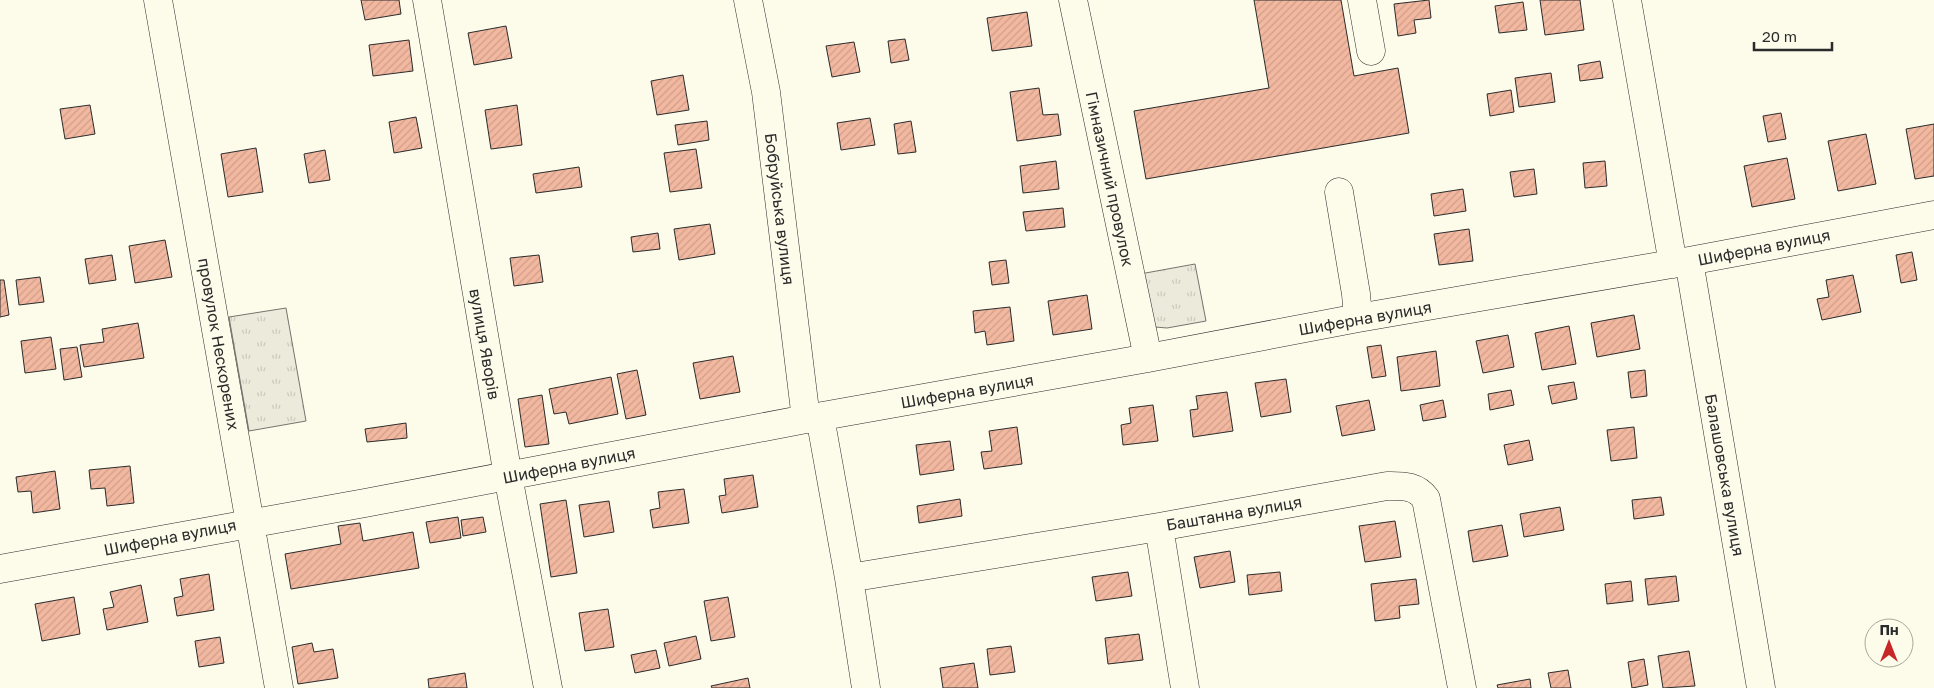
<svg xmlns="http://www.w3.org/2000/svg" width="1934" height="688" viewBox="0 0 1934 688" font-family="'Golos Text',sans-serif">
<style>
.grass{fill:url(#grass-tufts);stroke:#74746e}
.building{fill:url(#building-hatch);stroke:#2b2b2b}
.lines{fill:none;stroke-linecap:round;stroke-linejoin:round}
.minor-casing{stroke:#2b2b2b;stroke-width:29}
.minor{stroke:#fdfbea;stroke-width:28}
.labels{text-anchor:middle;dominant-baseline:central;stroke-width:4;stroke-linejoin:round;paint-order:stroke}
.street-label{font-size:16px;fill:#2b2b2b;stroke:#fdfbea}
</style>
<defs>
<pattern id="grass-tufts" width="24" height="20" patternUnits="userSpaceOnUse" patternTransform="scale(1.25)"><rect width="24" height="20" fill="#ecebdb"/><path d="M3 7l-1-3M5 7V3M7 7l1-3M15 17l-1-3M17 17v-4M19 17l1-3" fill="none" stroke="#cbcabc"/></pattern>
<pattern id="building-hatch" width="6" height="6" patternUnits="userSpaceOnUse" patternTransform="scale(1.25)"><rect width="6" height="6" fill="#f2b8a0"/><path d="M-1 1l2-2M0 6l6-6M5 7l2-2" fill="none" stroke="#d09e8a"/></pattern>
</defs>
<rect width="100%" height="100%" fill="#fdfbea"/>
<path class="grass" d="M1195,264l11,57 -39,7 -12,-1 -15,-53z
M286,308l20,113 -57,10 -20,-114z"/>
<path class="building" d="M361,0h38l2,14 -36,6z
M1254,0h87l13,76 44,-8 11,65 -263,46 -12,-68 135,-23z
M1429,0l2,18 -17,2 2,13 -18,3 -4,-32z
M1540,0h40l4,30 -39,5z
M1523,2l4,28 -28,3 -4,-27z
M1027,12l5,34 -40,5 -5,-33z
M506,26l6,32 -38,7 -6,-32z
M905,39l4,21 -18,3 -3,-22z
M409,40l4,31 -40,5 -4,-31z
M854,42l6,30 -28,5 -6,-31z
M1600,61l3,17 -23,3 -2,-16z
M1551,73l4,29 -36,5 -4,-29z
M683,75l6,35 -32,5 -6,-34z
M1039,88l4,27 15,-1 3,21 -44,6 -7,-49z
M1511,90l3,22 -24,4 -3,-22z
M90,105l5,29 -30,5 -5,-30z
M517,105l5,40 -31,4 -6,-39z
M1781,113l5,26 -18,3 -5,-26z
M416,117l6,31 -28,5 -5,-31z
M870,118l5,27 -34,5 -4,-27z
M707,121l2,19 -31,5 -3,-20z
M911,121l5,31 -18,2 -4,-30z
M1934,124v52l-19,3 -9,-50z
M1866,134l10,50 -38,7 -10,-50z
M256,148l7,44 -35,5 -7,-43z
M696,149l6,39 -32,4 -6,-39z
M325,150l5,30 -21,3 -5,-29z
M1787,158l8,41 -43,8 -8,-41z
M1056,161l3,28 -36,4 -3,-27z
M1605,161l2,25 -22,2 -2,-25z
M579,167l3,20 -46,6 -3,-19z
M1534,169l3,25 -23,3 -4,-25z
M1463,189l3,22 -32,5 -3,-22z
M1063,208l2,19 -39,4 -3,-19z
M710,224l5,30 -36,6 -5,-31z
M1469,229l4,32 -34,4 -5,-31z
M658,233l2,16 -27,3 -2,-15z
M165,240l7,37 -37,6 -6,-37z
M1912,252l5,28 -16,3 -5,-28z
M112,255l4,25 -27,4 -4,-25z
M539,255l4,27 -29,4 -4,-28z
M1006,260l3,23 -17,2 -3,-23z
M1853,275l8,37 -39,8 -5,-21 12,-2 -3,-17z
M40,277l4,25 -25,3 -3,-25z
M0,280h4l5,35 -9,2z
M1087,295l5,34 -39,6 -5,-34z
M1010,307l4,34 -27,4 -2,-14 -10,2 -2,-22z
M1634,315l6,34 -43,8 -6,-34z
M138,323l6,35 -60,9 -4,-22 24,-3 -2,-13z
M1569,326l7,38 -34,6 -7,-37z
M1508,335l6,32 -31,6 -7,-32z
M51,337l5,32 -31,4 -4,-32z
M1381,345l5,31 -14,2 -5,-31z
M77,347l5,30 -18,3 -4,-31z
M1436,351l4,35 -39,5 -4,-34z
M733,356l7,36 -40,7 -7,-36z
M637,370l9,45 -20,4 -9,-45z
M1645,370l2,26 -16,2 -3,-26z
M611,377l7,37 -49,10 -3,-12 -12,2 -5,-25z
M1286,379l5,33 -30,5 -6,-34z
M1574,382l3,17 -25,5 -4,-18z
M1511,390l3,15 -24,5 -2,-16z
M1227,392l6,39 -40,6 -3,-27 8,-1 -2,-13z
M542,395l7,49 -24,3 -7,-48z
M1369,400l6,30 -33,6 -6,-30z
M1443,400l3,17 -23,4 -3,-16z
M1153,405l5,36 -35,4 -2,-20 10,-2 -2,-15z
M406,423l1,15 -40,4 -2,-13z
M1017,427l5,37 -38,5 -3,-17 11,-1 -3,-20z
M1634,427l3,31 -26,3 -4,-31z
M1529,440l4,20 -25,5 -4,-20z
M950,441l4,29 -34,5 -4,-30z
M130,466l4,37 -27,3 -2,-18 -14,1 -2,-19z
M55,471l5,38 -27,4 -2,-22 -13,1 -2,-15z
M753,475l5,32 -36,6 -3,-17 7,-1 -2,-16z
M684,489l5,34 -36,5 -3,-18 10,-2 -2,-16z
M1661,497l3,18 -30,4 -2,-19z
M960,499l2,17 -43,7 -2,-17z
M566,500l11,73 -26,4 -11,-73z
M609,501l5,31 -30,5 -5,-32z
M1560,507l4,23 -40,7 -4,-23z
M458,517l3,21 -31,5 -4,-21z
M483,517l3,15 -23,4 -2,-16z
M1395,521l6,36 -36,5 -6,-36z
M360,523l3,18 50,-9 6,36 -128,21 -6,-35 56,-10 -3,-18z
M1502,525l6,31 -35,6 -5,-31z
M1230,551l5,31 -35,6 -6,-31z
M1128,572l4,24 -36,5 -4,-24z
M1280,572l2,19 -33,4 -2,-20z
M209,574l5,36 -37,6 -3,-18 9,-2 -3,-17z
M1676,576l3,25 -31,4 -3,-26z
M1416,579l3,25 -20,2 1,12 -25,3 -4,-37z
M1631,581l2,20 -26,3 -2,-20z
M141,585l7,37 -41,8 -4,-21 11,-2 -4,-15z
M74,597l6,37 -38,7 -7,-37z
M728,597l7,40 -24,4 -7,-40z
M608,609l6,38 -29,4 -6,-38z
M1139,634l4,26 -35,4 -3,-26z
M696,636l5,23 -32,7 -5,-23z
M220,637l4,26 -25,4 -4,-26z
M312,643l2,9 19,-3 5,29 -40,6 -6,-37z
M1011,646l4,26 -25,3 -3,-26z
M656,650l4,18 -25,5 -4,-18z
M1689,651l6,35 -32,2 -5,-32z
M1644,659l4,26 -16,3 -4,-26z
M974,663l4,25h-35l-3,-20z
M1568,670l3,18h-20l-3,-15z
M465,673l2,15h-38l-1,-9z
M748,678l2,10h-38l-1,-2z
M1530,679l1,9h-33l-1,-3z"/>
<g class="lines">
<g class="minor-casing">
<path id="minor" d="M158,0l121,688
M427,0l81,476 40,212
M748,0l18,92 40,327
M1073,0l75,358
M1362,0l9,51
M1627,0l46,264
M1339,192l17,102 2,24
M1689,261l72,427
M820,417l29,161 17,110
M1159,527l26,161
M0,569l365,-66 441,-84 342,-61 210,-40 331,-57 245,-46
M849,578l310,-51 228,-41c15,0 29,-1 39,13l36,189"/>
</g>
<use href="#minor" class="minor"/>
</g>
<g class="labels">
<g class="street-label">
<text transform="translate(1110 179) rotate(78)">Гімназичний провулок</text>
<text transform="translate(780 209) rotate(83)">Бобруйська вулиця</text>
<text transform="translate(1764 247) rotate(-11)">Шиферна вулиця</text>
<text transform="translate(1365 318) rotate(-10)">Шиферна вулиця</text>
<text transform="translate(219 344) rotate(80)">провулок Нескорених</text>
<text transform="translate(485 344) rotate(80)">вулиця Яворів</text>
<text transform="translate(967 391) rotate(-10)">Шиферна вулиця</text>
<text transform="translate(569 465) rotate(-11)">Шиферна вулиця</text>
<text transform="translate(1725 475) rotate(80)">Балашовська вулиця</text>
<text transform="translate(1234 513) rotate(-10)">Баштанна вулиця</text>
<text transform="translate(170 537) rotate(-11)">Шиферна вулиця</text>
</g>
</g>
<g transform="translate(1889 643)"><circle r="24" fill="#fdfbea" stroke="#a9a89e"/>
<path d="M0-4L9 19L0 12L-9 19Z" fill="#c62828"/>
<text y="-8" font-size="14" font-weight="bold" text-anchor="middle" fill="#2b2b2b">Пн</text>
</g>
<path d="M1754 42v8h78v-8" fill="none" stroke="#2b2b2b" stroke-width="2.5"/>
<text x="1762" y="42" font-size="15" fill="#2b2b2b" stroke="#fdfbea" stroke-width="4" paint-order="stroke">20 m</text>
</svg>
